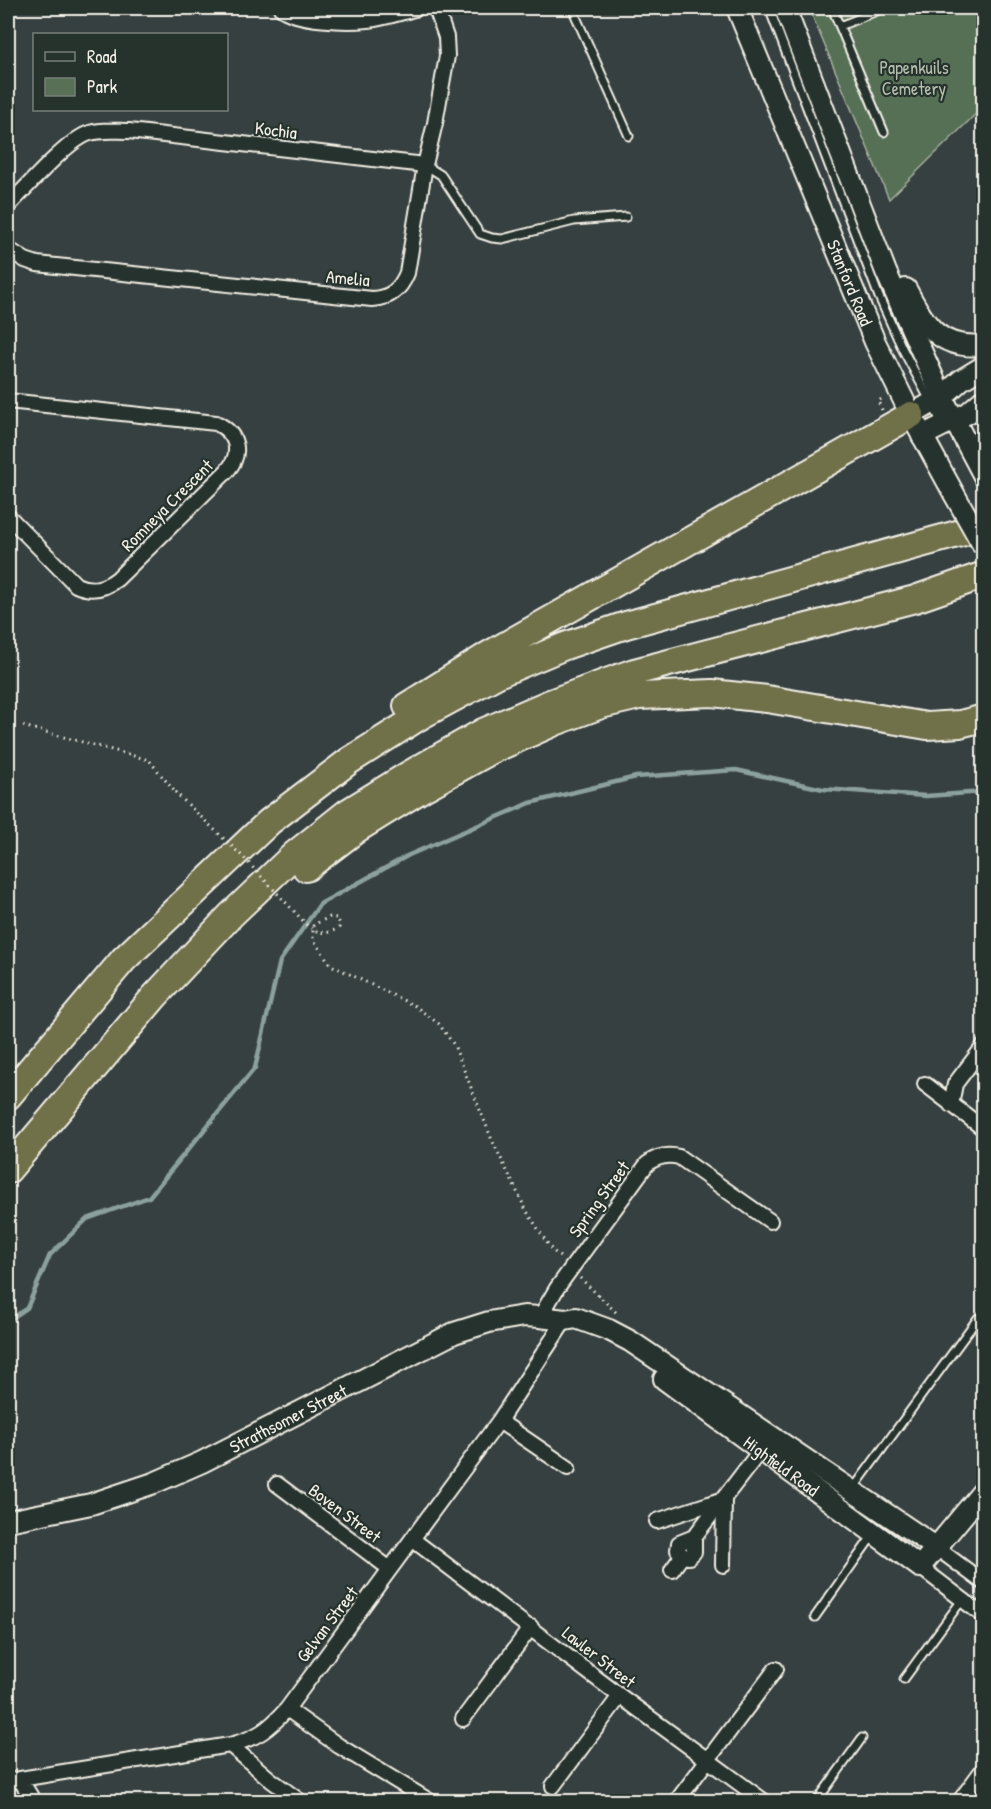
<svg xmlns="http://www.w3.org/2000/svg" width="991" height="1809" viewBox="0 0 991 1809" font-family="'Patrick Hand',sans-serif">
<style>
.green{fill:#577056;stroke:#a6b09f;stroke-width:1.5}
.lines{fill:none;stroke-linecap:round;stroke-linejoin:round}
.stream{stroke:#8ca19d;stroke-width:4.5}
.lane-casing{stroke:#f4f1e8;stroke-width:11}
.street-casing{stroke:#f4f1e8;stroke-width:18}
.secondary-casing{stroke:#f4f1e8;stroke-width:24}
.highway-casing{stroke:#f4f1e8;stroke-width:30}
.path{stroke:#f4f1e8;stroke-width:3;stroke-dasharray:1.5 4.5;stroke-linecap:butt}
.lane{stroke:#26332d;stroke-width:7}
.street{stroke:#26332d;stroke-width:14}
.secondary{stroke:#26332d;stroke-width:20}
.highway{stroke:#70704a;stroke-width:26}
.secondary-bridge-casing{stroke:#f4f1e8;stroke-width:24;stroke-linecap:butt}
.path-bridge{stroke:#f4f1e8;stroke-width:3;stroke-dasharray:1.5 4.5;stroke-linecap:butt}
.secondary-bridge{stroke:#26332d;stroke-width:20}
.labels{text-anchor:middle;dominant-baseline:central;stroke-width:4.5;stroke-linejoin:round;paint-order:stroke}
.park-label{font-size:18px;fill:#b5bdae;stroke:#26332d}
.street-label{font-size:18px;fill:#f4f1e8;stroke:#26332d}
</style>
<rect width="100%" height="100%" fill="#364040"/>
<filter id="ink" filterUnits="userSpaceOnUse"><feTurbulence type="fractalNoise" baseFrequency=".0167" numOctaves="2"/><feDisplacementMap in="SourceGraphic" scale="12" xChannelSelector="R" yChannelSelector="G"/><feConvolveMatrix kernelMatrix="1 2 1 2 8 2 1 2 1" color-interpolation-filters="sRGB"/></filter>
<g filter="url(#ink)">
<path class="green" d="M809,8h174v99l-94,92z"/>
<g class="lines">
<path class="stream" d="M8,1321l19,-13 23,-53 37,-36 62,-22 106,-129 25,-107 40,-57 89,-49 121,-52 106,-26 100,-7 87,19 103,7 58,-4"/>
<g class="lane-casing">
<path id="lane" d="M71,8l7,1 7,-1
M572,8l57,128
M769,8l110,289 24,53 39,73
M832,8l52,124
M840,26l44,-18
M425,165l16,10 39,59 12,4 10,1 72,-18 52,-4
M853,1489l125,-171
M815,1617l58,-82
M904,1679l58,-79
M816,1802l46,-64"/>
</g>
<g class="street-casing">
<path id="street" d="M281,8c17,13 65,14 87,12 17,-2 34,-8 50,-12
M8,206c18,-18 57,-63 79,-72 13,-5 29,-3 42,-3l296,34
M8,249l17,11 12,4 335,35c18,-1 28,-9 35,-26l18,-108 10,-42 12,-67 -1,-19 -10,-29
M8,401l208,22c21,10 27,30 11,48l-110,108c-13,10 -26,13 -41,6l-68,-69
M925,1084l59,45
M951,1105l4,-21 29,-38
M540,1317l17,-29 90,-124c10,-8 20,-10 32,-7l91,64
M499,1421l69,47
M277,1484l113,85
M657,1521l67,-22 -1,66
M412,1539l208,157 145,106
M937,1548l47,35
M682,1556l-4,-6 1,-7 15,-6
M920,1567l64,49
M672,1570l10,-14 7,1 5,-5v-15l66,-86
M287,1709l52,37 92,56
M463,1719l68,-92
M230,1745l41,35 30,22
M20,1779l14,23
M8,1781l222,-36c27,-7 38,-15 57,-36l212,-288 66,-101
M553,1786l67,-90
M676,1802l100,-133
M959,1802l25,-34"/>
</g>
<g class="secondary-casing">
<g id="secondary">
<path id="s1" d="M737,8l138,334 36,73 42,77"/>
<path d="M785,8l101,264 56,125 42,79"/>
<path d="M906,289c19,35 32,61 78,56"/>
<path d="M911,415l31,-18 19,-17 23,-14"/>
<path d="M922,436l46,-23 16,-14"/>
<path id="s2" d="M664,1379l256,188 64,-77"/>
<path id="s3" d="M8,1521l83,-17 63,-21 48,-21 252,-129 35,-11 35,-6 16,1 25,3 11,-2 33,12 21,11 307,207"/>
</g>
</g>
<g class="highway-casing">
<path id="highway" d="M407,706l83,-52 421,-239
M306,868l51,-39 68,-42 67,-37 63,-28 46,-17 38,-9 73,-3 55,6 160,27 33,-2 24,-6
M8,1096l116,-137 145,-137 80,-61 73,-46 76,-41 67,-28 61,-21 342,-94 16,-6
M8,1170l147,-174 76,-81 63,-60 54,-43 60,-37 75,-43 67,-29 84,-31 281,-73 69,-24"/>
</g>
<path class="path" d="M882,410l-4,-9 7,-4
M23,726l126,34 26,32
M319,922l-6,4v13l18,26 84,41 24,18 15,21 38,95 34,70 25,39 10,9
M580,1278l39,37"/>
<use href="#lane" class="lane"/>
<use href="#street" class="street"/>
<use href="#secondary" class="secondary"/>
<use href="#highway" class="highway"/>
<g class="secondary-bridge-casing">
<path id="secondary-bridge" d="M953,492l31,55"/>
</g>
<path class="path-bridge" d="M175,792l67,64 65,69c11,9 19,10 32,3l1,-4 -3,-6 -7,-1 -11,5"/>
<use href="#secondary-bridge" class="secondary-bridge"/>
</g>
</g>
<g class="labels">
<g class="park-label">
<text x="914" y="67">Papenkuils<tspan x="914" dy="21">Cemetery</tspan></text>
</g>
<g class="street-label">
<text transform="translate(276 130) rotate(7)">Kochia</text>
<text transform="translate(348 278) rotate(5)">Amelia</text>
<text stroke="none"><textPath href="#s1" startOffset="297">Stanford Road</textPath></text>
<text transform="translate(167 505) rotate(-45)">Romneya Crescent</text>
<text transform="translate(599 1199) rotate(-54)">Spring Street</text>
<text stroke="none"><textPath href="#s3" startOffset="300">Strathsomer Street</textPath></text>
<text stroke="none"><textPath href="#s2" startOffset="146">Highfield Road</textPath></text>
<text transform="translate(345 1513) rotate(37)">Boven Street</text>
<text transform="translate(327 1624) rotate(-53)">Gelvan Street</text>
<text transform="translate(599 1657) rotate(38)">Lawler Street</text>
</g>
</g>
<rect width="991" height="1809" fill="none" stroke="#26332d" stroke-width="30"/>
<rect x="15" y="15" width="961" height="1779" fill="none" stroke="#f4f1e8" stroke-width="2" filter="url(#ink)"/>
<rect x="33" y="33" width="195" height="78" fill="#26332d" stroke="#787f78" stroke-width="1.5"/>
<rect x="45" y="52" width="30" height="9" fill="#26332d" stroke="#787f78" stroke-width="1.5"/>
<text x="87" y="63" font-size="18" fill="#f4f1e8">Road</text>
<rect x="45" y="78" width="30" height="18" fill="#577056" stroke="#787f78" stroke-width="1.5"/>
<text x="87" y="93" font-size="18" fill="#f4f1e8">Park</text>
</svg>
